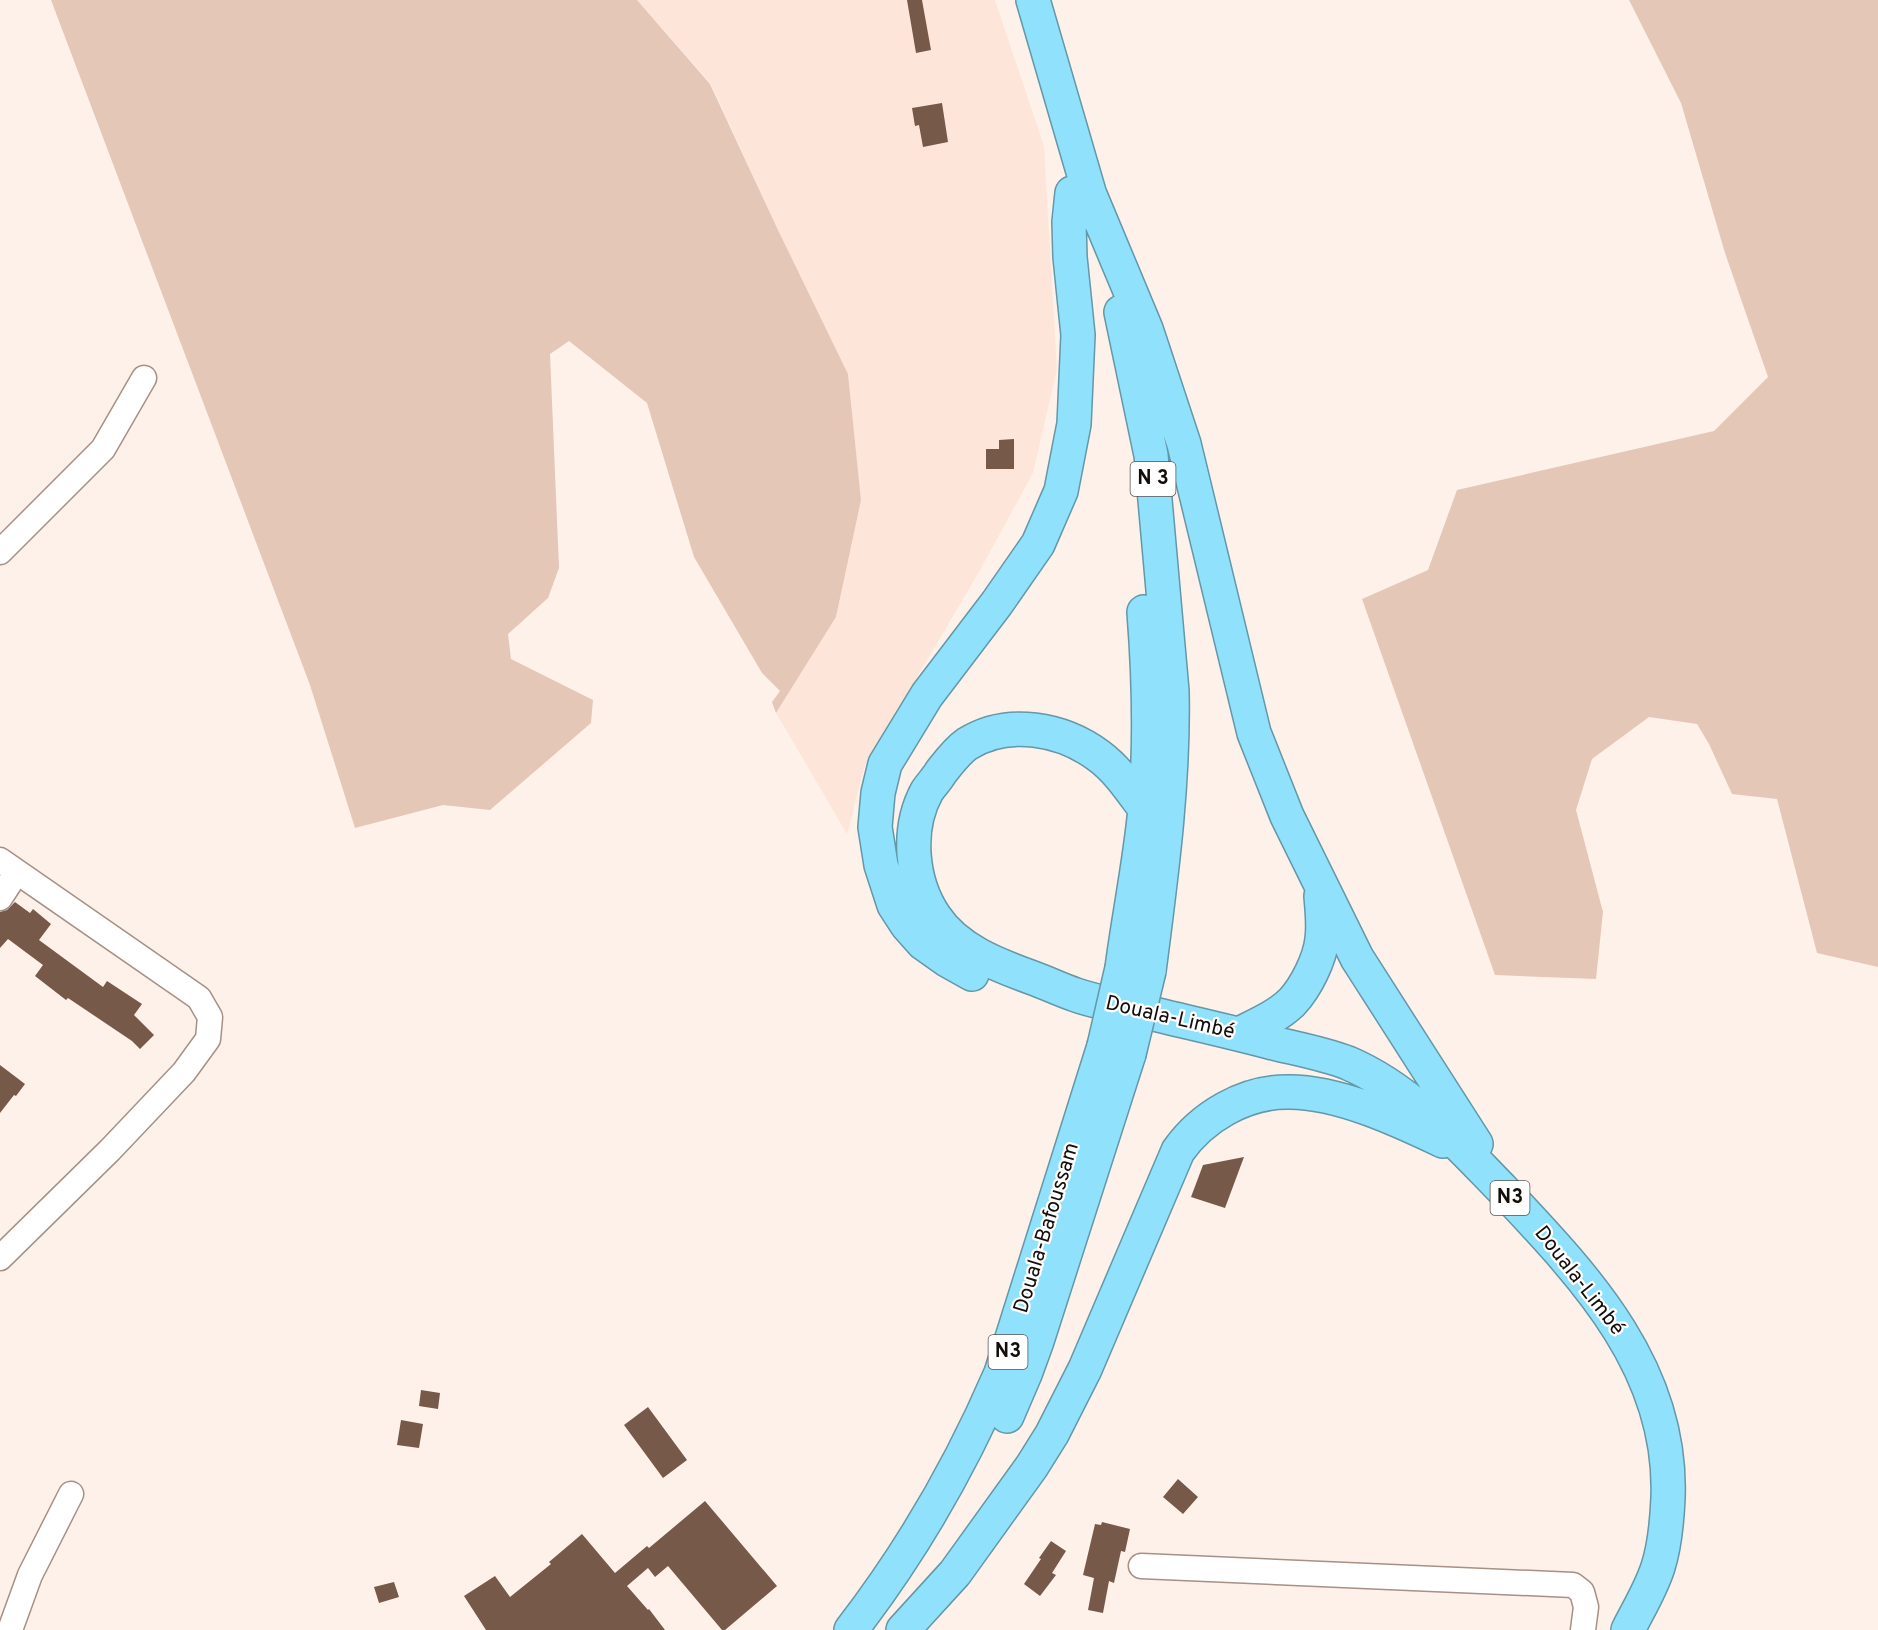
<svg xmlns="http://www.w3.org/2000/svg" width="1878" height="1630" viewBox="0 0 1878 1630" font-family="Overpass,sans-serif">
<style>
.built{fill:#fde6d9}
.green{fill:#e4c7b7}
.building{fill:#765948}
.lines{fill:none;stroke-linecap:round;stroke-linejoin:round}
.minor-casing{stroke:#a59186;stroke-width:27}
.highway-casing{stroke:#6497a7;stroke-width:36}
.minor{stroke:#fff;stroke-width:24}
.highway{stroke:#8fe1fc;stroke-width:33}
.highway-bridge-casing{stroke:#6497a7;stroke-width:36;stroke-linecap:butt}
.highway-bridge{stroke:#8fe1fc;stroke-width:33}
.labels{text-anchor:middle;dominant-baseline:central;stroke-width:4.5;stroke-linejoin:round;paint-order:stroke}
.shield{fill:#fff;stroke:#5a5654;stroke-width:1.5}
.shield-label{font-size:20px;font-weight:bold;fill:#140e0a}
.street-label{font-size:21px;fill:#140e0a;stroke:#fff}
</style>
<rect width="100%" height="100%" fill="#fef1ea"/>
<path class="built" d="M637,0h358l49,146 13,223 -24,104 -54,99 -114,193 -18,69 -71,-121 60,-96 25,-117 -13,-126 -70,-144 -67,-146z"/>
<path class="green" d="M51,0h586l73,84 68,146 70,144 13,126 -25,117 -60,96 -4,-11 8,-11 -18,-18 -68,-116 -47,-154 -78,-62 -19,13 9,214 -11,30 -40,36 3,25 82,41 -2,23 -101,87 -47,-5 -88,23 -45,-143z
M1629,0h249v967l-61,-14 -40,-154 -45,-5 -23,-50 -12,-20 -48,-7 -57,42 -16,51 27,102 -7,67 -101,-4 -133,-376 66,-29 29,-80 257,-59 54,-54 -43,-124 -44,-150z"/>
<path class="building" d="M907,0h15l9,50 -15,3z
M942,103l6,39 -25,5 -4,-22 -4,1 -3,-18z
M1014,439v30h-28v-20h13v-9z
M15,902l15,11 3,-4 18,15 -12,16 64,47 4,-6 35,23 -8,11 20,20 -14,14 -8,-8 -64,-43 -2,2 -31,-24 8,-11 -35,-26 -8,9v-36l7,-2z
M0,1065l25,19 -9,12 -2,-1 -14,18z
M1244,1157l-19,51 -34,-11 12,-32z
M421,1390l19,3 -2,16 -19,-3z
M648,1407l39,53 -24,18 -39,-53z
M401,1420l22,4 -4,24 -22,-3z
M1178,1479l20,18 -15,17 -20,-17z
M705,1501l72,85 -52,44h-3l-54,-64 -13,11 -7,-9 -21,18 21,24 1,-1 16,21h-179l-22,-34 31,-20 15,21 41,-33 -2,-2 33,-28 33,39 32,-27 2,2z
M1102,1522l28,7 -5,23 -4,-1 -7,32 -5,-2 -6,32 -15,-3 6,-32 -11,-3 12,-51 6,1z
M1051,1541l15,10 -14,22 4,2 -16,21 -16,-12 17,-25 -2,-1z
M394,1582l5,15 -20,6 -5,-16z"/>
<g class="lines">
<g class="minor-casing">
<path id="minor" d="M0,552l103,-103 41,-71
M0,860l199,138 11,19 -2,22 -24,33 -74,78 -110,108
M0,898l17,-26
M1141,1566l432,19 9,7 4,15 -3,23
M10,1630l20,-55 41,-81"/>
</g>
<g class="highway-casing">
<path id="highway" d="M1033,0l63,216
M1090,195l56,134 38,115 70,289 33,83 70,142 119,186
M1121,312l30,143 21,236c2,94 -11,187 -23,280
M1145,809c-14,-19 -27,-39 -46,-53 -36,-27 -91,-38 -132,-12 -10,7 -18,18 -26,28 -4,7 -10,13 -14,19 -21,38 -16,91 8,126 22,33 62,48 98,61 14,5 28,12 43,17 20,7 41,10 61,15 45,11 91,21 136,33 25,6 52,11 75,20 63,27 109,80 156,128 82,87 169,178 164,307 -1,23 -3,47 -10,69 -7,22 -20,43 -30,63
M1122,968c7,-53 18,-106 23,-159 6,-65 4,-132 -1,-197
M972,974l-25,-14 -24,-17 -16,-18 -13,-20 -13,-40 -6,-38 3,-34 7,-29 42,-69 70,-92 41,-59 23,-53 13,-67 4,-89 -8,-78 -1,-35 3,-29
M1239,1034c18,-9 39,-18 53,-32 14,-15 28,-43 30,-63 2,-14 0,-29 -1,-43
M1007,1416l18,-42 12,-33 92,-287
M851,1630c61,-79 111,-166 150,-257l103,-327
M903,1630l52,-57 77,-107 20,-32 33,-65 93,-218c24,-34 66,-59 109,-59 50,-1 112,28 156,49"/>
</g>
<use href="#minor" class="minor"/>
<use href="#highway" class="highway"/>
<g class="highway-bridge-casing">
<path id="highway-bridge" d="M1104,1046l18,-78
M1129,1054l20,-83"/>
</g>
<use href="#highway-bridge" class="highway-bridge"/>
</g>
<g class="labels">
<g class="shield">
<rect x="1130.5" y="462" width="45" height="34" rx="4.5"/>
<rect x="1490.5" y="1181" width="39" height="34" rx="4.5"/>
<rect x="988.5" y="1335" width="39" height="34" rx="4.5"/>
</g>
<g class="shield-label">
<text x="1153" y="479">N 3</text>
<text x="1510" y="1198">N3</text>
<text x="1008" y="1352">N3</text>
</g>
<g class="street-label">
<text transform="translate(1170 1018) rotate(13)">Douala-Limbé</text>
<text transform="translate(1047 1228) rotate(-73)">Douala-Bafoussam</text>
<text transform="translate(1579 1281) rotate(52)">Douala-Limbé</text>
</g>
</g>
</svg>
